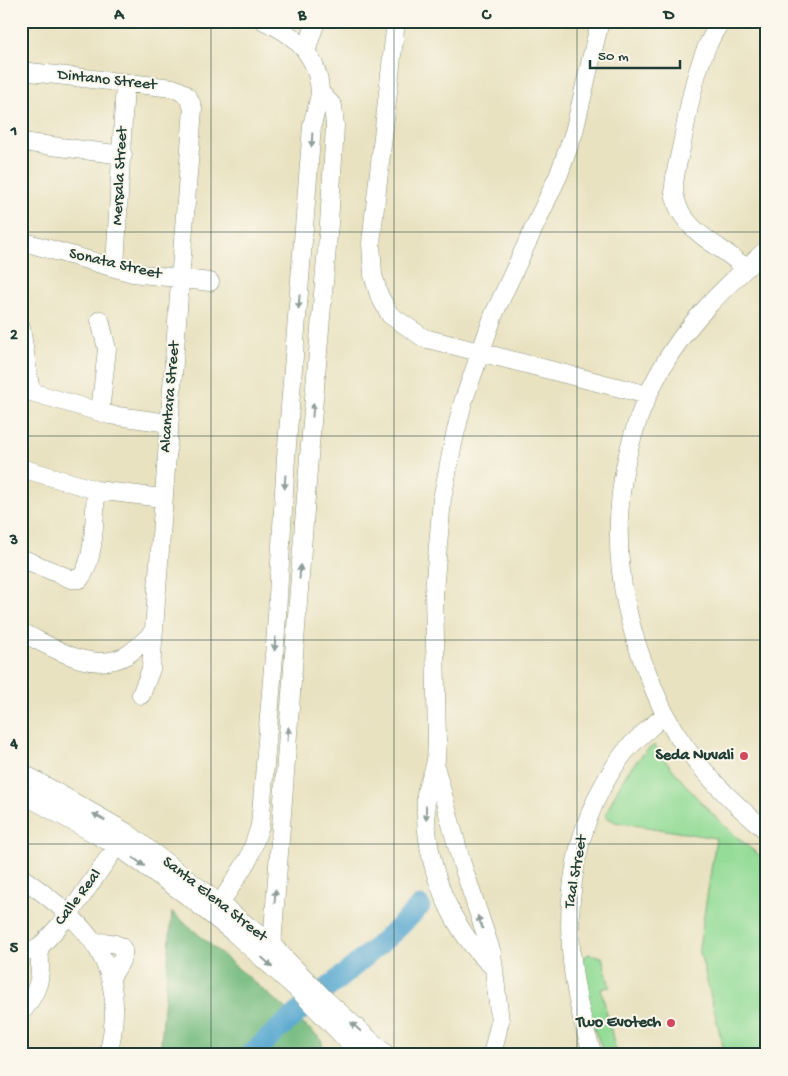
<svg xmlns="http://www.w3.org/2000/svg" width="788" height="1076" viewBox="0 0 788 1076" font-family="'Gochi Hand',sans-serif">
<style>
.green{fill:#94dc97;stroke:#5a8c66}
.forest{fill:#77bc80;stroke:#4b7c5a}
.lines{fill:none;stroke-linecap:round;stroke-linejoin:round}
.river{stroke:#53a6cf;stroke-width:21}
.minor-casing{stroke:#84907a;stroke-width:19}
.minor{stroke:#fff;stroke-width:18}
.oneway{fill:#8f9e9a}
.grid{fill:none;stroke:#1f3d34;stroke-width:1;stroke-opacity:0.55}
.poi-dot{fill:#d1495b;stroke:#fbf7ec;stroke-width:2}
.labels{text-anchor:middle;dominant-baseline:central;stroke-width:4;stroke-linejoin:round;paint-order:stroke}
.street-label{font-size:16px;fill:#1f3d34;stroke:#fbf7ec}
.poi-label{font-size:16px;font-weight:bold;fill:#1f3d34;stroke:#fbf7ec;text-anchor:end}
.neatline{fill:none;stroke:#1f3d34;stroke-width:2}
.grid-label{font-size:16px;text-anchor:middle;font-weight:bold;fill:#1f3d34}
</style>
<rect width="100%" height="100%" fill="#fbf7ec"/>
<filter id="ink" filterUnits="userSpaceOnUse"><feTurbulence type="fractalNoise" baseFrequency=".02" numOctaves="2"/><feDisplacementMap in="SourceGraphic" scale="10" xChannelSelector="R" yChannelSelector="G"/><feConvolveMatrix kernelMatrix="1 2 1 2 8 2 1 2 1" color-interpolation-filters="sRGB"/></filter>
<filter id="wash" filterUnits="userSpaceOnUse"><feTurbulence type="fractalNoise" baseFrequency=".0096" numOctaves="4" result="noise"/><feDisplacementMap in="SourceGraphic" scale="20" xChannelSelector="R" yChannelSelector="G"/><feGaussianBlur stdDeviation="1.12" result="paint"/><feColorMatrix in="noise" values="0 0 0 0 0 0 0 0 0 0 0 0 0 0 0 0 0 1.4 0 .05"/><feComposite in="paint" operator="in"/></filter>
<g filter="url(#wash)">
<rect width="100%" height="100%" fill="#e9e2c1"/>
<path class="green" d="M654,745c33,45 68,83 113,116v194h-42l-26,-107 17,-110 -101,-16 -10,-6c12,-27 24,-53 49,-71z
M589,954l13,3 8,30 -9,2 16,66h-12l-14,-33 -10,-59 2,-5z"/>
<path class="forest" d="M172,912l149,127 4,16h-165z"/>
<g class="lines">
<path class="river" d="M250,1055c54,-52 118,-95 170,-149"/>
</g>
</g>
<g filter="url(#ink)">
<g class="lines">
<g class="minor-casing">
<path id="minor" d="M396,21l-25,222 2,32 6,20 11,20 34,23 224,57
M721,21c-25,37 -31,80 -39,123 -3,15 -9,33 -8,48 1,8 5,19 10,25 15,22 43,33 61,51
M307,49l9,-28
M21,71l152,17c11,4 16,8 20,20l-42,561 -10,26
M21,142l102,13
M21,241l112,32 77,9
M767,249c-40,36 -81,74 -107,122 -53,97 -53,206 -11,306 8,20 16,40 28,58 24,36 56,69 90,96
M115,268l10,-185
M100,320l7,29 -7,63
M21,328l10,64
M21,389l89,26 59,8
M21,468l75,22 66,8
M21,558l50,21h9c16,-20 14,-64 16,-89
M21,632c32,15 71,43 106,23 10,-6 19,-16 27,-24
M435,766l27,98 30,89 8,68 -8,34
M21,772l105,60 94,72 52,41 54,55 61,55
M21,793l96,53 73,52 44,35 67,60 60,62
M21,877c69,49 109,88 87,178
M220,904l29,-46 11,-32 16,-195 10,-173 26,-332c2,-11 8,-25 8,-35 -2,-36 -25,-57 -56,-70
M95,942c35,0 34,9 16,35
M272,945l37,-488 20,-233 6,-98 -2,-20 -13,-14
M21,952l18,-4 29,-32 55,-79
M494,968c-48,-43 -71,-110 -68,-174 1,-10 7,-19 9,-29 2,-7 1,-15 2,-23l-3,-150 8,-93 12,-60 9,-37 31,-88 65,-140 15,-42 26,-111
M21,1013c19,-23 21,-36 18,-65
M593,1055c-34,-98 -35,-215 31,-302 11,-14 28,-26 41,-39"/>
</g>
<use href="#minor" class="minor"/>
</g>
<defs><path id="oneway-solid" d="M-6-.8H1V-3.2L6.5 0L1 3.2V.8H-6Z" transform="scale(1.25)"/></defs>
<g class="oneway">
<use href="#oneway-solid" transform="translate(312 140) rotate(93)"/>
<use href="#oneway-solid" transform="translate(299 302) rotate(95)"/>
<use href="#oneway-solid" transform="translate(313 410) rotate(-85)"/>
<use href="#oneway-solid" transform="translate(285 482) rotate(93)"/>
<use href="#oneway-solid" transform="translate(300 572) rotate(-86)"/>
<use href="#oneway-solid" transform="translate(275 644) rotate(94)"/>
<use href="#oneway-solid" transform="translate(288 734) rotate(-86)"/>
<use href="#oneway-solid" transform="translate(426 813) rotate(90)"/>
<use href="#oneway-solid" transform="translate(99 817) rotate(-150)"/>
<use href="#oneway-solid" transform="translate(139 862) rotate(36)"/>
<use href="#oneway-solid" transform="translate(275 896) rotate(-86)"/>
<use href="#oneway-solid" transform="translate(480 922) rotate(-111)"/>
<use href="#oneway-solid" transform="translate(267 962) rotate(42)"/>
<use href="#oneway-solid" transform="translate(356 1027) rotate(-138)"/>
</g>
</g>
<path class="grid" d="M211,21v1034M394,21v1034M577,21v1034M21,232h746M21,436h746M21,640h746M21,844h746"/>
<g class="poi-dot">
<circle cx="744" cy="756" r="5"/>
<circle cx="671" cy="1023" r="5"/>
</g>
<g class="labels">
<g class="street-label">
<text transform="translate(107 81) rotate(6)">Dintano Street</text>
<text transform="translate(121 176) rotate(-87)">Mersala Street</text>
<text transform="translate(115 265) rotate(13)">Sonata Street</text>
<text transform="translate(171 397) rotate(-85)">Alcantara Street</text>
<text transform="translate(577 872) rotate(-80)">Taal Street</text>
<text transform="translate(79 898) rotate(-53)">Calle Real</text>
<text transform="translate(214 900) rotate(38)">Santa Elena Street</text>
</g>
<g class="poi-label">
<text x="734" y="756">Seda Nuvali</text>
<text x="661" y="1023">Two Evotech</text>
</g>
</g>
<rect width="788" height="1076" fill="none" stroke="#fbf7ec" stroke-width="55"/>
<path d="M590 60v8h90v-8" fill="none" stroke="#1f3d34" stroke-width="2.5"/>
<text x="598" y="60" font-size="15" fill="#1f3d34" stroke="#fbf7ec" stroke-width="4" paint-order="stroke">50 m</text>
<rect x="28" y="28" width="732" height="1020" class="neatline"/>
<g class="grid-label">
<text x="119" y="19">A</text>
<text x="302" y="19">B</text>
<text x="486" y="19">C</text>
<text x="669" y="19">D</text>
<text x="14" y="135">1</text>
<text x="14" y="339">2</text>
<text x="14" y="544">3</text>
<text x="14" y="748">4</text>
<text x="14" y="952">5</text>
</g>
</svg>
